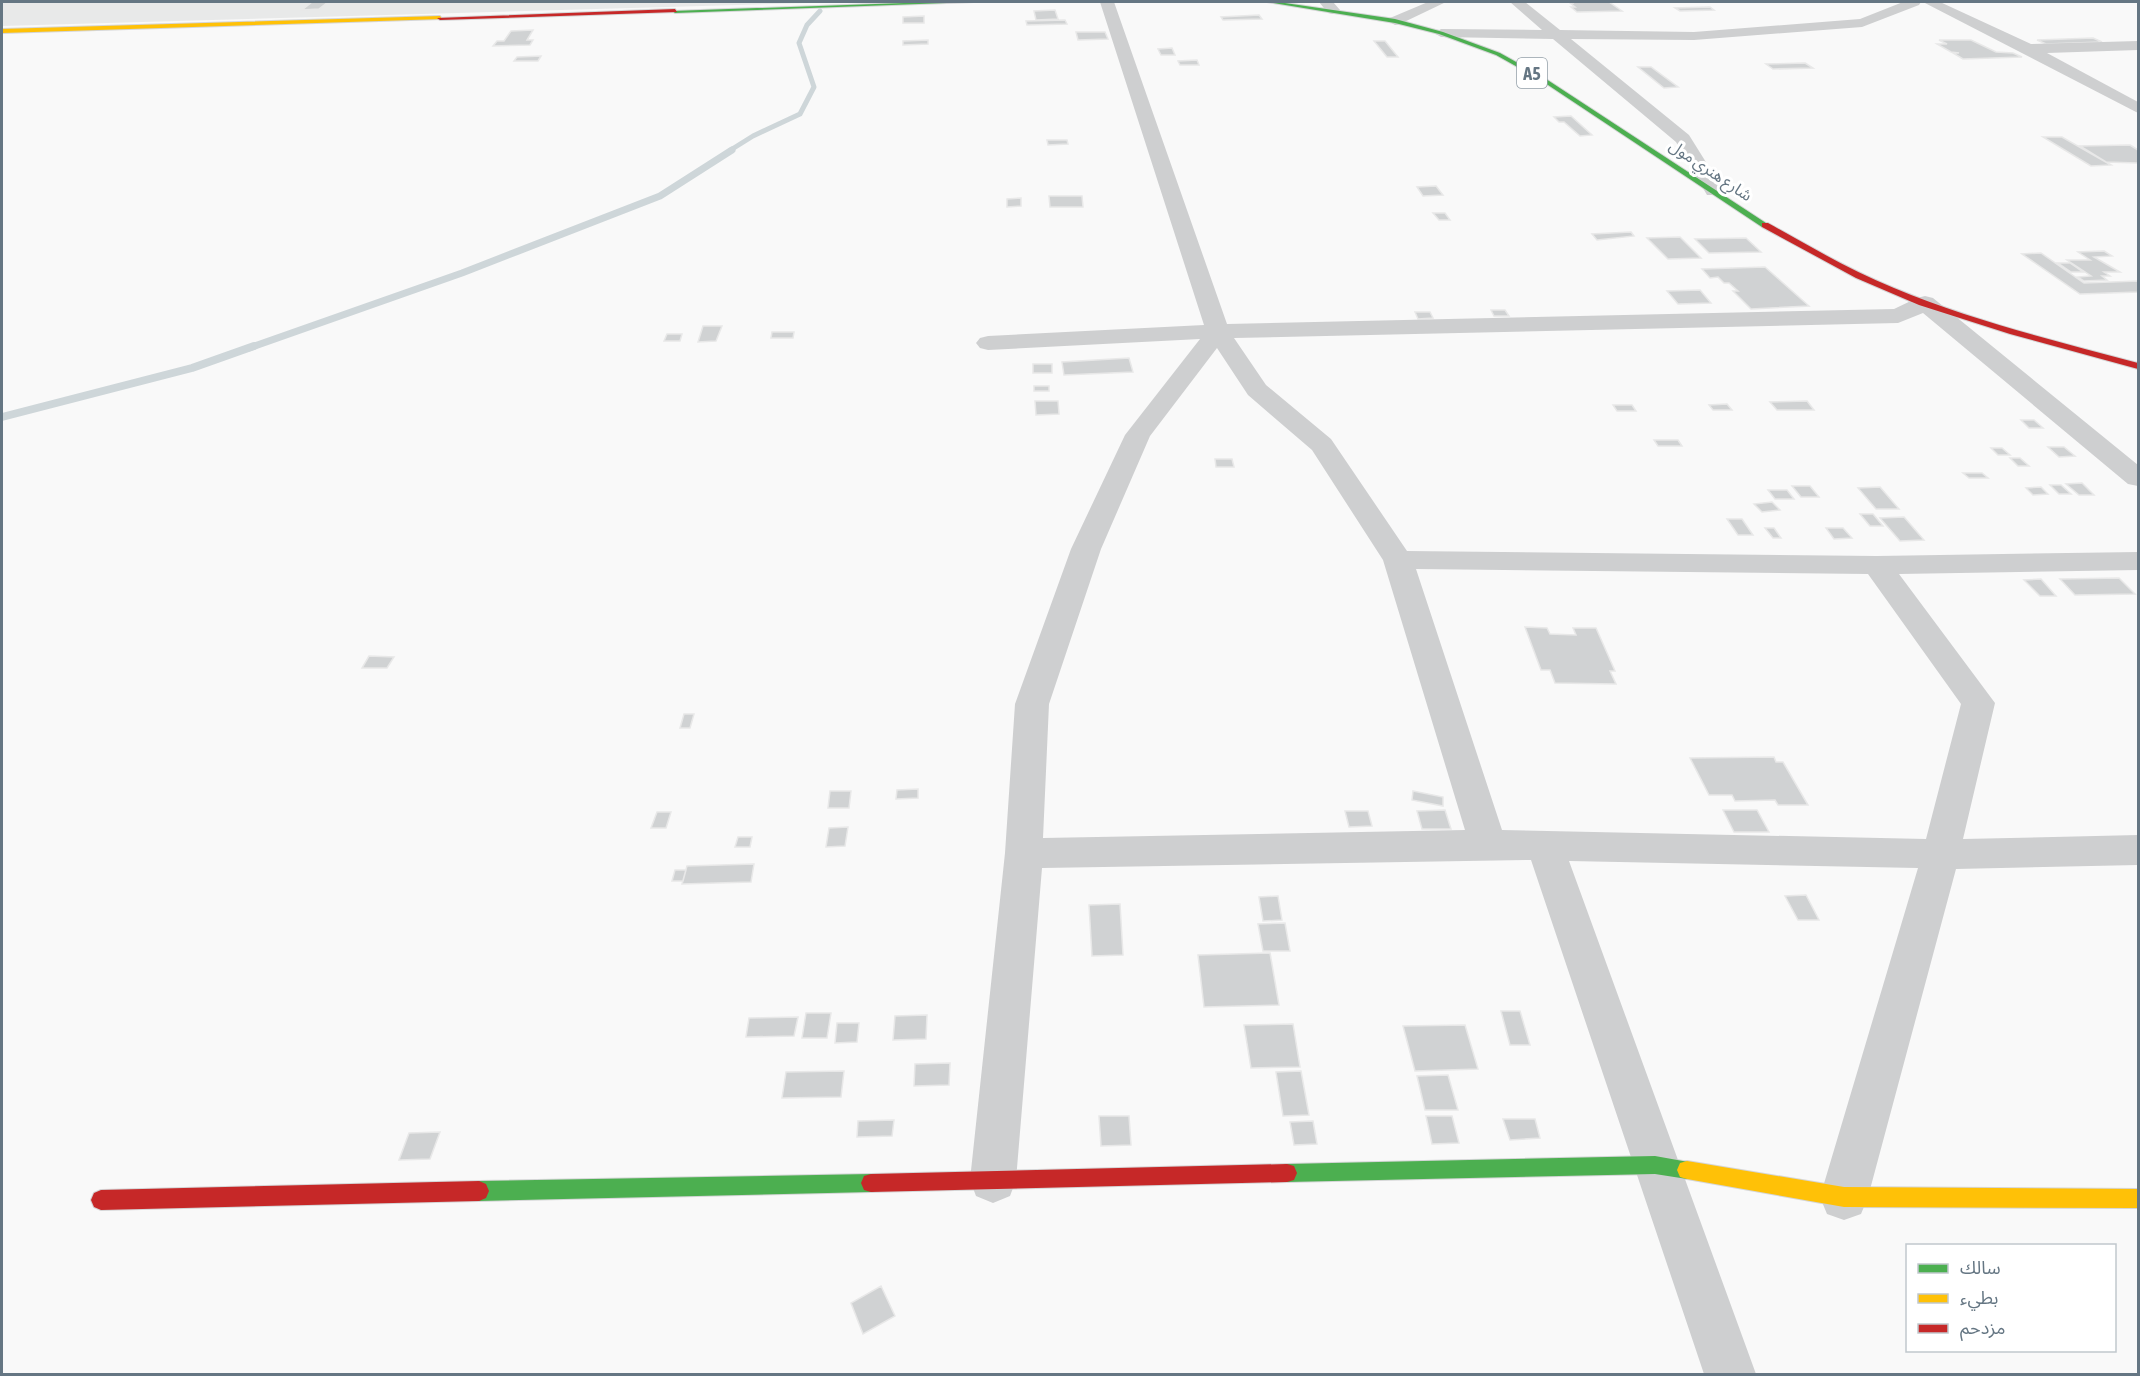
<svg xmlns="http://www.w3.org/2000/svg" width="2140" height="1376" viewBox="0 0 2140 1376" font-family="'Asap Condensed','Noto Sans Arabic',sans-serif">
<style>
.built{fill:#e8e9e9}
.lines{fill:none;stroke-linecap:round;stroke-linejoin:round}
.stream-far2{stroke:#ced6d9;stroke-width:5}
.stream-far1{stroke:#ced6d9;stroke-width:7}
.stream{stroke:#ced6d9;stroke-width:8}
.building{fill:#d0d2d3;stroke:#e8e8e8;stroke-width:1.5}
.fast-casing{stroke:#d5d6d7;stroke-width:2}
.slow-casing{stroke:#d5d6d7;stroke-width:2}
.jam-casing{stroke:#d5d6d7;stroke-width:2}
.street{fill:#cecfd0;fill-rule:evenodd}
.fast{fill:#4caf50;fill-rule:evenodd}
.slow{fill:#ffc107;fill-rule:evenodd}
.jam{fill:#c62828;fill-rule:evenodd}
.labels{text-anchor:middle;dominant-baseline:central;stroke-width:6;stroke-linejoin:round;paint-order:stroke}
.far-street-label{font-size:16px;fill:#657683;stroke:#fff}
.shield{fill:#fff;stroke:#939fa8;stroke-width:1.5}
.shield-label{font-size:18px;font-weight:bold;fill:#657683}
</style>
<rect width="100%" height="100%" fill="#f9f9f9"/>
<path class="built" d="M2,2h843l-843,24z"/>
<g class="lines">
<path class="stream-far2" d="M729,151l24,-15 47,-22 14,-27 -15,-44 8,-18 13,-14"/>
<path class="stream-far1" d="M249,348l213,-75 198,-77 72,-46"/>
<path class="stream" d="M2,417l190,-49 62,-22"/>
</g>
<path class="building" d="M312,2h16l-9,7 -17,1z
M1572,2h37l13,9 -45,1 -6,-5h4l-5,-4h4z
M1710,7l4,3 -34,1 -5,-3z
M1055,10l3,9 -22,1 -2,-9z
M1259,15l3,4 -39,1 -2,-3z
M924,16v7h-21v-6z
M1065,20l2,4 -40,1 -1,-4z
M533,30l-6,10h6l-3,5 -37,1 4,-5h7l7,-10z
M1076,32h29l3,7 -30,1z
M2093,38l9,4 -56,2 -9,-4z
M928,40v4l-25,1v-4z
M1939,40h32l25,12 17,1 9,4 -59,2 -10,-6h6l-8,-1 -14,-8h10z
M1374,41h11l13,16h-11z
M1172,48l3,7h-14l-3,-6z
M541,56l-3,5h-24l3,-4z
M1197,60l2,5h-19l-2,-4z
M1805,63l8,5 -40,1 -7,-5z
M1638,67h13l27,20 -14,1z
M1571,116l21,19 -12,1 -16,-14h-5l-5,-5z
M2043,137h19l49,28 -20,1z
M1047,140h20l1,4 -20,1z
M2130,145l8,5v13l-32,-1 -26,-16z
M1436,186l7,9 -20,1 -6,-9z
M1049,196h33l1,11h-33z
M1021,198v8l-14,1v-8z
M1433,213h12l5,7h-11z
M1631,232l3,4 -37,4 -5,-6z
M1680,237l21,21 -33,1 -21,-21z
M1746,238l15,14 -52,1 -14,-14z
M2104,251l8,5 -18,1 26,15h-16l6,4h-8l5,4 -23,1 -6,-4 13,-1 -24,-16h23l-12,-8z
M2041,253l43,30 54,-2v11l-58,2 -58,-40z
M2058,263h12l13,9h-12z
M1765,267l44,39 -58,3 -18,-18h5l-9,-8h-5l-6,-6 -8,1 -8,-9z
M1700,290l11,13 -33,1 -11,-13z
M1491,310h14l4,6h-15z
M1415,312h15l3,6 -15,1z
M703,326h19l-6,15 -18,1z
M772,332h22l-1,6h-22z
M667,334h15l-2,7h-16z
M1129,358l4,14 -69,3 -2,-13z
M1033,364h19v9h-19z
M1034,386h15v5h-15z
M1035,401h23l1,13 -23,1z
M1807,401l7,9h-37l-7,-8z
M1727,404l5,6h-19l-4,-5z
M1613,405h19l4,6h-19z
M2021,420h13l9,8h-14z
M1654,440h24l4,6h-24z
M2048,447h16l11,9 -16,1z
M1991,448h11l8,7h-12z
M2010,458h10l9,8h-11z
M1215,459h17l2,8h-18z
M1963,473h19l6,5h-19z
M2082,483l12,12h-15l-13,-11z
M2050,485h11l10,9h-12z
M1792,486h18l9,11h-18z
M1880,487l19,22h-23l-18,-21z
M2041,487l7,7 -15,1 -7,-7z
M1768,490h19l7,9h-19z
M1772,502l8,8 -18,2 -8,-8z
M1860,514h13l10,12h-13z
M1904,517l20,23 -24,1 -20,-23z
M1727,519h15l11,16h-15z
M1765,528h9l7,10h-8z
M1826,528h17l9,10 -18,1z
M2119,578l16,16 -60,1 -15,-16z
M2041,579l15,17h-16l-16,-16z
M1525,627l22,1 3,6 26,1 -3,-7h23l19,43h-5l6,13 -61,-1 -5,-13h-9z
M369,656l25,1 -7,11h-25z
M684,714h10l-4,14h-10z
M1774,757l2,5h7l25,43h-30l-3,-5 -40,1 -3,-6h-23l-19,-37z
M918,789v9l-22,1 1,-9z
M830,791h21l-2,17h-21z
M1413,791l30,6v9l-31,-6z
M1445,810l6,19h-29l-5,-18z
M1723,810h34l12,22h-35z
M1345,811h23l4,15 -23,1z
M657,812h14l-5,16h-15z
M848,827l-3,19 -19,1 3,-19z
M738,837h14l-2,10h-15z
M754,864l-3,18 -69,2 5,-18z
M675,870h11l-3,11h-11z
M1806,895l13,25h-21l-13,-24z
M1278,896l4,24 -19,1 -4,-24z
M1120,904l3,51 -31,1 -3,-51z
M1285,923l5,28h-27l-5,-27z
M1270,953l9,52 -75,2 -6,-52z
M1501,1011h19l10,34h-20z
M806,1013h25l-4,25h-25z
M927,1015l-1,24 -33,1 2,-24z
M798,1017l-4,19 -48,1 3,-19z
M837,1023h22l-2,19 -22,1z
M1293,1024l7,43 -49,1 -7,-43z
M1465,1025l13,44 -63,2 -12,-45z
M950,1063l-1,22 -35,1 1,-22z
M844,1071l-3,26 -59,1 4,-26z
M1301,1071l8,44 -26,1 -7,-44z
M1448,1075l10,35h-33l-8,-34z
M1099,1116h30l2,29 -30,1z
M1426,1116h26l7,27 -27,1z
M1503,1119h32l5,19 -30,2z
M894,1120l-2,16 -35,1 1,-16z
M1313,1121l4,23 -23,1 -4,-23z
M440,1132l-10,27 -31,1 10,-27z
M881,1286l14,30 -32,18 -12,-31z"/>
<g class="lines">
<g class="fast-casing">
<path id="fast" d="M932,2h42l-299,11 -3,-2z
M1267,2h11l117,17 48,13 57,21 43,24 226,148 -7,2 -223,-148 -43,-24 -57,-21 -44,-11z
M1655,1156l39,7 3,7 -3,7 -7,2 -32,-5 -368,8 -7,-2 -3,-7 3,-7 7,-2z
M871,1174l7,2 3,7 -3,7 -7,2 -392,9 -7,-3 -3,-7 3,-7 7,-3z"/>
</g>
<g class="slow-casing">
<path id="slow" d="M440,16l2,3 -440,14v-4z
M1687,1161l157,26 294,2v19l-294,-1 -157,-28 -7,-2 -3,-7 3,-7z"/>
</g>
<g class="jam-casing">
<path id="jam" d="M675,9l2,3 -237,8 -3,-2z
M1762,223h6c41,23 82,47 126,65 79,33 162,53 244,75v6l-128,-35 -91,-29 -63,-27 -94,-51z
M1287,1164l7,2 3,7 -3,7 -7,2 -416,10 -7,-2 -3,-7 3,-7 7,-2z
M479,1181l7,3 3,7 -3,7 -7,3 -378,9 -7,-3 -3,-7 3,-7 7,-3z"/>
</g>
<path class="street" d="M1100,2h14l113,322 667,-15 23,-11 8,-2 8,2 205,167v21l-10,-2 -205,-171 -25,10 -664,15 32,47 65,54 76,112 470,5 261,-4v18l-239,4 96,129 -32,136 175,-4v30l-182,4 -88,328 -7,17 -17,6 -17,-6 -7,-17 98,-329 -349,-7 187,513h-52l-173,-514 -489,8 -26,312 -6,16 -17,7 -17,-7 -6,-16 35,-327 10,-149 56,-155 54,-114 75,-96 -212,11 -8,-2 -4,-5 4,-5 8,-2 216,-11zM1217,348l31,47 64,55 71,110 82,270 -422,8 6,-134 52,-155 49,-113zM1416,569l452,5 93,130 -35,135 -424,-9z
M1319,2h14l7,8 -7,4 -5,-1z
M1428,2h18l-46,22 -5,1 -7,-4 2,-3z
M1510,2h15l35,28 134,2 166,-13 43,-17h18l-2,3 -57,22 -168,13 -123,-1 118,96 35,56 -3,4h-14l-31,-53 -123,-103 -112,-2 -7,-4 7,-4 101,1z
M1923,2h17l91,42 107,-3v9l-91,3 91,49v11z"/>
<use href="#fast" class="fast"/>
<use href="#slow" class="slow"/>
<use href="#jam" class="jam"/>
</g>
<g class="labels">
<g class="far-street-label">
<text transform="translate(1711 170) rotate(34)">شارع هنري مول</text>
</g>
<rect class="shield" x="1517" y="58" width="30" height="30" rx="4.5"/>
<g class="shield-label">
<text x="1532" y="73">A5</text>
</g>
</g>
<rect width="2140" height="1376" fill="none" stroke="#657683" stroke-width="6"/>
<rect x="1906" y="1244" width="210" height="108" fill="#ffffff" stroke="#c1c8cd" stroke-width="1.5"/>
<rect x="1918" y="1264" width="30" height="9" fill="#4caf50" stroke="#c1c8cd" stroke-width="1.5"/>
<text x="1960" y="1274" font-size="18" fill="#657683">سالك</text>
<rect x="1918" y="1294" width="30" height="9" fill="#ffc107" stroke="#c1c8cd" stroke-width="1.5"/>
<text x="1960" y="1304" font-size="18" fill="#657683">بطيء</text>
<rect x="1918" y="1324" width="30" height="9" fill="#c62828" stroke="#c1c8cd" stroke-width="1.5"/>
<text x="1960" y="1334" font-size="18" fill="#657683">مزدحم</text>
</svg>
